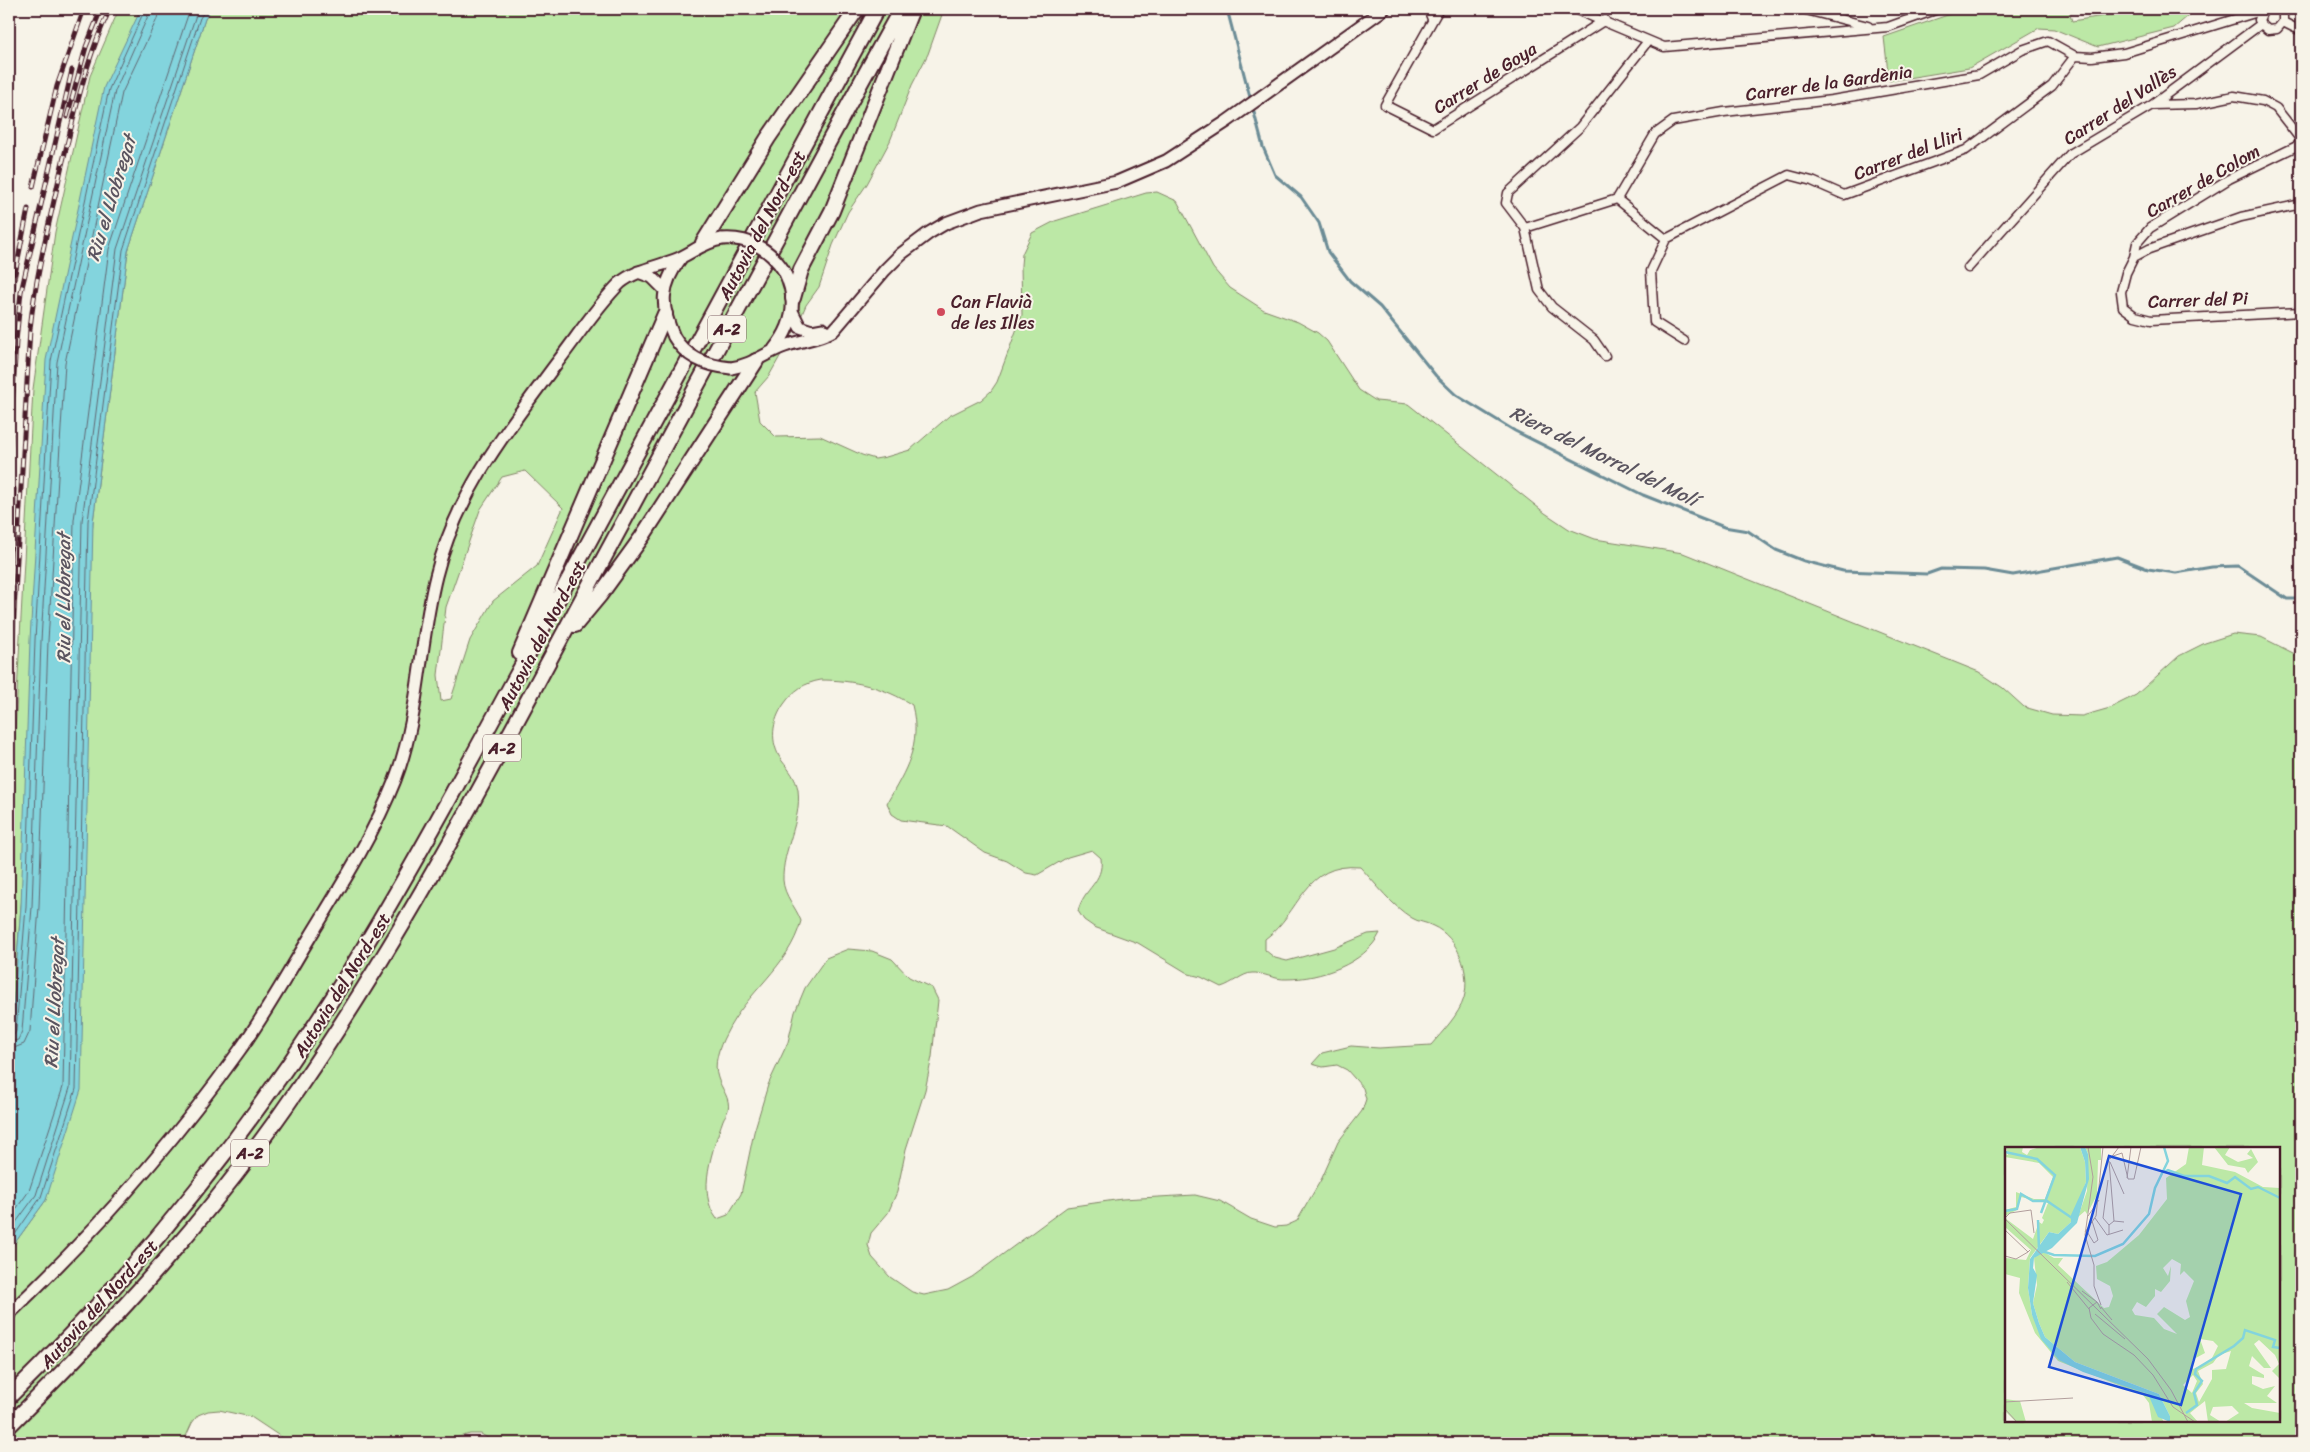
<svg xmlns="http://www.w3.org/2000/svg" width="2310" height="1452" viewBox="0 0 2310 1452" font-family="Sriracha,sans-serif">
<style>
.green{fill:#bce8a6;stroke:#838468;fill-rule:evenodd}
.water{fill:#83d4dd;stroke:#6c8c96}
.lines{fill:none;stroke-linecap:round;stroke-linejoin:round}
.shore{stroke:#616772;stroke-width:1}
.stream{stroke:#6c8c96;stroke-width:3}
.street-casing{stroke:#4a1f2b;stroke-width:11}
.secondary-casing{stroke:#4a1f2b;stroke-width:15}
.highway-casing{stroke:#4a1f2b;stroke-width:18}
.street{stroke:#f7f3e8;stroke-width:8}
.secondary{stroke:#f7f3e8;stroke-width:11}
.highway{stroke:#f7f3e8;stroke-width:14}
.rail-casing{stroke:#4a1f2b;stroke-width:5}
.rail{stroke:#f7f3e8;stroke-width:3;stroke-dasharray:9;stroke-linecap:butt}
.secondary-bridge-casing{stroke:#4a1f2b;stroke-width:15;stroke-linecap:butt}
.secondary-bridge{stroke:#f7f3e8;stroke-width:11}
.poi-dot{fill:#d1495b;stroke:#f7f3e8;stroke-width:2}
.labels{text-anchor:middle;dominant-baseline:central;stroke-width:4;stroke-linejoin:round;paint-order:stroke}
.shield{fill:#f7f3e8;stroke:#7e5f64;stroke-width:1}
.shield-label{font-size:16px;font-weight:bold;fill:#4a1f2b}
.street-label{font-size:18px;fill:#4a1f2b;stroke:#f7f3e8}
.poi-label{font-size:18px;fill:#4a1f2b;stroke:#f7f3e8;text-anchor:start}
.water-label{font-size:19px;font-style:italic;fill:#5b5560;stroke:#f7f3e8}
.inset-river{fill:none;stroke:#83d4dd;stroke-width:2.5}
.inset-road{fill:none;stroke:#b29e9c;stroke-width:1}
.view{fill:#1d4ed8;fill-opacity:0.15;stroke:#1d4ed8;stroke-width:2.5}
.inset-edge{fill:none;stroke:#4a1f2b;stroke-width:2.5}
</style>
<rect width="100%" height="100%" fill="#f7f3e8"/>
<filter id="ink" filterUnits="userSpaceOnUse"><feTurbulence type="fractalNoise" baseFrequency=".02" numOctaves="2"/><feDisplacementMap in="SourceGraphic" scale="10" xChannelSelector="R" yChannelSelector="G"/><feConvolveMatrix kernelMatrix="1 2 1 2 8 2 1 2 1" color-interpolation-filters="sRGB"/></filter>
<g filter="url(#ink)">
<path class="green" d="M119,9h22l-3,5 -117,892 -12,157v-216l24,-458 22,-157 35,-156z
M211,9h733l-16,45 -16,31 -22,56 -23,43 -19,28 -15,33 -14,42 -13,18 -9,21 -28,50 -14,16 5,29 16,16 44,-1 42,19 13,4 11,-2 24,-7 39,-34 32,-16 10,-9 6,-9 25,-67 -1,-50 1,-11 10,-21 23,-12 91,-28 11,-1 20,9 36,67 17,20 34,22 34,12 20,11 9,8 32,49 17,11 32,3 137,109 24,16 26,10 88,14 296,119 24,16 21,19 28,8 30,1 28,-8 26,-13 43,-39 26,-13 28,-9 28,3 40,20v786h-1805l-15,-9h-11l-33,9h-147l-39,-26 -32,-7 -11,1 -10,4 -6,8 -9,20h-174v-192l37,-51 47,-678 35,-271 77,-232zM525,471l38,37 -26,58 -44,35 -23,39 -19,59 -10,2 -3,-26 8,-68 34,-97 22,-33zM821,680c32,0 64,7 91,25 10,40 -6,65 -25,98l5,11 9,6 46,6 38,27 22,8 19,12 11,2 31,-18 24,-7 9,8c3,25 -17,29 -23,53l6,9 10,7 44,16 51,31 12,3 20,10c11,-3 22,-14 31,-14 10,-1 23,7 35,6 32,0 78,-15 93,-46l-12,1 -34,14 -47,13 -12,-3 -10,-8v-11c36,-26 38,-77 95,-72 17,18 31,38 52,51 6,4 14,4 21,8 25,11 38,46 31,72 -5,17 -22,34 -33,47l-52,3 -28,-2 -29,7 -10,11 11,3 14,-2 10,5 16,18 3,11 -4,12 -24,31 -16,36 -25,43 -11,5 -11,1 -24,-8 -31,-18 -25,-6 -73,4 -55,8 -95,70 -24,13 -24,5 -12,-3 -22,-15 -18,-20 -4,-12 3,-12 17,-20 9,-21 9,-43 19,-59 7,-33 6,-57 -6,-12 -23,-11 -17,-18 -20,-8 -24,-2 -22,9 -21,30 -10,24 -7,30 -20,43 -14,47 -13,62 -13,21 -11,4c-21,-27 -4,-70 6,-99 1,-3 4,-6 5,-10 3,-11 -7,-22 -10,-32 -5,-14 1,-31 8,-44 20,-42 63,-67 75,-113 -5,-14 -17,-25 -18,-41 -1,-30 19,-59 15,-90 -2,-12 -9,-20 -16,-29 -13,-19 -10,-40 2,-57 10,-14 20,-21 37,-24zM2006,1148h273v273h-273z
M1965,9h103l4,12 76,-12h53l-7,2 -20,17 -76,19 -44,-18 -15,-1 -70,40 -80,13 -5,-44z"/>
<path class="water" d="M141,9h70l-6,10 -77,232 -35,271 -12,568 -35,110 -37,51v-188l12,-157 9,-266 16,-280 58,-273z"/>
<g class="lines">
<path class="shore" d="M9,1036l5,-1 2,-4 10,-124 9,-267 16,-279 58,-272 36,-80
M9,1042l9,-2 4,-9 10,-124 9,-266 16,-279 58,-271 36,-82
M9,1050l15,-6 6,-13 9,-124 9,-266 17,-278 57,-270 35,-74 2,-10
M9,1219l20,-28 34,-104 11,-567 35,-271 81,-240
M9,1232l27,-37 34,-107 12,-567 35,-272 81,-240
M9,1243l32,-46 35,-108 12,-568 35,-271 77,-232 6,-9"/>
<path class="stream" d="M1227,9l36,138 12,28 26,22 18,26 9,29 22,29 30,26 56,69 20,19 59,36 128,64 81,32 24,4 28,19 28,11 39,10 84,3 14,-5 43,1 29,5 104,-18 31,12 28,4 36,-6 26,-1 49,33h14"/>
<g class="street-casing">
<path id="street" d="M1428,9l4,10
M1439,9l-54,96 48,24 172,-109
M1574,9l90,38 224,-20 50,-18
M1802,9l66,17
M2264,9l-5,11 2,4 7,6 9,-1 6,-7v-8l-3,-5
M2283,22l18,9
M2152,105l44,-1 38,-8 29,5 13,7 25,32
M2301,144l-72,35 -79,49 -13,15 -3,14 -8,16 -5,19 2,15 12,9 16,4 150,-8
M1617,199l38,-65 18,-13 51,-9 108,-12 147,-25 43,-25 26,-9 27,15
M1525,228l92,-29 49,40
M2134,257l15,-8 92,-32 60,-13
M1968,268l102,-114 82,-49 109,-81
M1684,341l-30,-19 -3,-51 15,-32 123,-64 23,6 32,14 122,-45 86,-64 23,-30 17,1 32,-4 137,-42
M1605,356l-11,-16 -42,-33 -13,-17 -14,-62 -19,-25 2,-10 72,-66 68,-86"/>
</g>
<g class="secondary-casing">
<path id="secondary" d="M638,272l14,5 13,13
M792,311l8,16 12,4 11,-2
M674,337c-14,-31 -14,-51 7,-79
M774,349c20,-24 24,-50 10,-78
M731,368c22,-3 34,-15 54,-22 17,-6 34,-7 49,-16l51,-60 16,-16 28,-21 17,-10 35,-13 136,-28 49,-21 60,-39 158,-113
M9,1314c84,-80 162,-168 230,-263 26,-36 48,-76 71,-114 31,-51 63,-101 85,-157 25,-65 24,-137 41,-204 20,-82 70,-145 120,-212 21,-27 40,-57 64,-81 16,-13 37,-16 55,-23 17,-7 28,-18 47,-21"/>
</g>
<g class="highway-casing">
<path id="highway" d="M703,243l65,-105 89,-129
M793,298l8,-28 31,-59 80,-202
M575,625l25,-30 42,-58 114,-176
M520,653l145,-339
M9,1397c129,-126 245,-271 340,-425 72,-117 136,-239 202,-360 109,-201 218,-402 326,-603
M9,1426c105,-104 207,-216 291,-340 113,-165 205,-343 299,-519 100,-187 200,-373 302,-558"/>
</g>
<use href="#street" class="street"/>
<use href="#secondary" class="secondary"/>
<use href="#highway" class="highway"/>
<g class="rail-casing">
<path id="rail" d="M67,117l19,-70 15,-38
M33,187l24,-101 27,-77
M9,338l5,-59 14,-70
M9,456l7,-115 5,-49 51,-222
M9,577l5,-88
M9,700l21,-371c6,-56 20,-109 32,-164 13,-52 24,-107 48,-156"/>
</g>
<use href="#rail" class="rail"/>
<g class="secondary-bridge-casing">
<path id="secondary-bridge" d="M722,239c27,-2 48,10 62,32
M674,337c12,21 34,29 57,31"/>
</g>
<use href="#secondary-bridge" class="secondary-bridge"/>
</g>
</g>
<circle class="poi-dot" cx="941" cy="312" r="5"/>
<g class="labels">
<g class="shield">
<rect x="708" y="315.5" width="38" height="27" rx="4"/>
<rect x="483" y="734.5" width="38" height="27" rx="4"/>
<rect x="231" y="1139.5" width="38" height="27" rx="4"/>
</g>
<g class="shield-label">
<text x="727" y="329">A-2</text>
<text x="502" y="748">A-2</text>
<text x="250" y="1153">A-2</text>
</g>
<g class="street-label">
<text transform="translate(1485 78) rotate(-32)">Carrer de Goya</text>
<text transform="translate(1829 83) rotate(-8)">Carrer de la Gardènia</text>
<text transform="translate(2120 105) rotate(-33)">Carrer del Vallès</text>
<text transform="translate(1908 154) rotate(-21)">Carrer del Lliri</text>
<text transform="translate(2203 181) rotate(-30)">Carrer de Colom</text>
<text transform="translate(762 225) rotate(-62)">Autovia del Nord-est</text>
<text transform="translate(2198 300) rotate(-2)">Carrer del Pi</text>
<text transform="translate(542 635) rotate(-62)">Autovia del Nord-est</text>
<text transform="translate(342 985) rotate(-58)">Autovia del Nord-est</text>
<text transform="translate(99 1304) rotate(-48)">Autovia del Nord-est</text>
</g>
<g class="poi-label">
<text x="951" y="302">Can Flavià<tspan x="951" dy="21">de les Illes</tspan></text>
</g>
<g class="water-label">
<text transform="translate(111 198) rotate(-73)">Riu el Llobregat</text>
<text transform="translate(1604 456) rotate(26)">Riera del Morral del Molí</text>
<text transform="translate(63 598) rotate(-90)">Riu el Llobregat</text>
<text transform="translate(54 1003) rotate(-87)">Riu el Llobregat</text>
</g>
</g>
<g transform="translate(2005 1147)">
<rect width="275" height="275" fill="#f7f3e8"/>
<path d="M18,0l-1,5 5,3 3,-5 10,-3h40l5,15 1,20 -15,40 -13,12 -9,-2 -19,26 -2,30 4,27 22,39 94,40 16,28h-12l-3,-19 -6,-8 -85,-34 -23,-28 -16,-40 1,-15 -15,-4v-16l21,2 5,-10 -26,-23v-9l28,21 6,-17 3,2 2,-4 -2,-2 6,-15 -27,-6 -4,13 -12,6v-6l11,-3v-15l18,7h11l8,-22 -14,-14 -34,-6v-3l3,1 -2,-8zM80,0h16v13h-3l-1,35 -10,19 -2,-3 -7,6 9,-26 1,-37zM184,0h15l-2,18 33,7 28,15 17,1v191l-8,-8 7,-7 -4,-9 -16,-15 -5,4 17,24h-7l-12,-12 -3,10 15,9v3l-12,-2v8l11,5 12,-3 -8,10 10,7h-33l8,5 28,5v9h-55l14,-9 -7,-7 -19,1 -3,8 11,7h-13l-3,-21 -15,12 8,9h-28v-6l-11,-22 -84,-32 -30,-25 -6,-14 -6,-20 4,-18 -3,-27 8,-7 12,7h9l-5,7 46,43 5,-1 4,-11 -3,-10 -13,-7 -1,-13 11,-4 32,-27 28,-36 -1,-21 20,-14zM167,112l9,5 -1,11 4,-4 10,10 -8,20 4,16 -5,3 -21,-13 -7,7 20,20 -13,-5 -10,-11 -19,-3 -3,-5 5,-8 9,5 9,-11v-7l6,3 9,-11 1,-15 -3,10 -5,-8zM195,192l13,2 5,5 -8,16 -17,7 -1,-9 13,-7zM226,204l-5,18 -14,1v9l-13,23 -3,-9 7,-9 -5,-13 15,-8 6,-8zM188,228l4,6 -5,12 -9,-8zM209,0h16l-5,8 13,7 15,-4 -6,-4 4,-5 7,13 -10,11 -3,-5 -17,-3zM0,252l15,2 6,21h-10l-11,-11z" fill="#bce8a6" fill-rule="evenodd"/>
<path d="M75,0h5l3,7 1,25 -12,44 -25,25 -18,10 -1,10 4,7 -4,28 6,20 6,14 30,25 84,32 11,22v6l-12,-5 -10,-23 -65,-22 -24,-12 -18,-21 -9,-24 -4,-27 2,-29 19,-27 9,2 13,-12v-7l15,-33 -1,-20z" fill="#83d4dd"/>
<path class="inset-river" d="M0,5l32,7 18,16 -14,38M159,25l4,-2 16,6h25l18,7 8,-6 16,12 7,-2 22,11M0,64l12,-2 4,-15 12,7h14l25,17M33,73l1,30M37,104l12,4 41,1 28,-12 26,-30 6,-26 13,-27 -4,-14M181,266l11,-8 -3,-12 8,-12 -7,-7 1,-5 38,-23 9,-8 2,-8 30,10 -2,7 7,1"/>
<path class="inset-road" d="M83,0l5,30 -8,58 9,30v21l7,19M108,9l9,-3 6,26M105,12l9,-12M104,14l5,60 10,1M105,15l14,32M122,31l4,-31M123,32h6l7,-32M103,33l-5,38 6,7M83,69l11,-16M0,71l5,-5 21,-3 3,23M90,71l12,17 16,-5M0,72l143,140 23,31 17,32M0,83l23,22 2,-2M81,83l8,13 4,-3 -6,-19M80,85l11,-16 7,-69M104,87v-9l5,-4M0,109l11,3 12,-7M62,135l22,27M77,144l15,11M96,160l11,13M96,162l-4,-7 -8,6 2,10 12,16 31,21 19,20 20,32 22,15M90,167l30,25M0,255l68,-4M0,262l12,13"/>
<path class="view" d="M104,9l132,38 -60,211 -132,-38z"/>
<rect width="275" height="275" class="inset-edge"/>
</g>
<rect width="2310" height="1452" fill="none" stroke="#f7f3e8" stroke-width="30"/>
<rect x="15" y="15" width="2280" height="1422" fill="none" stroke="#4a1f2b" stroke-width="2" filter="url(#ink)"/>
</svg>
